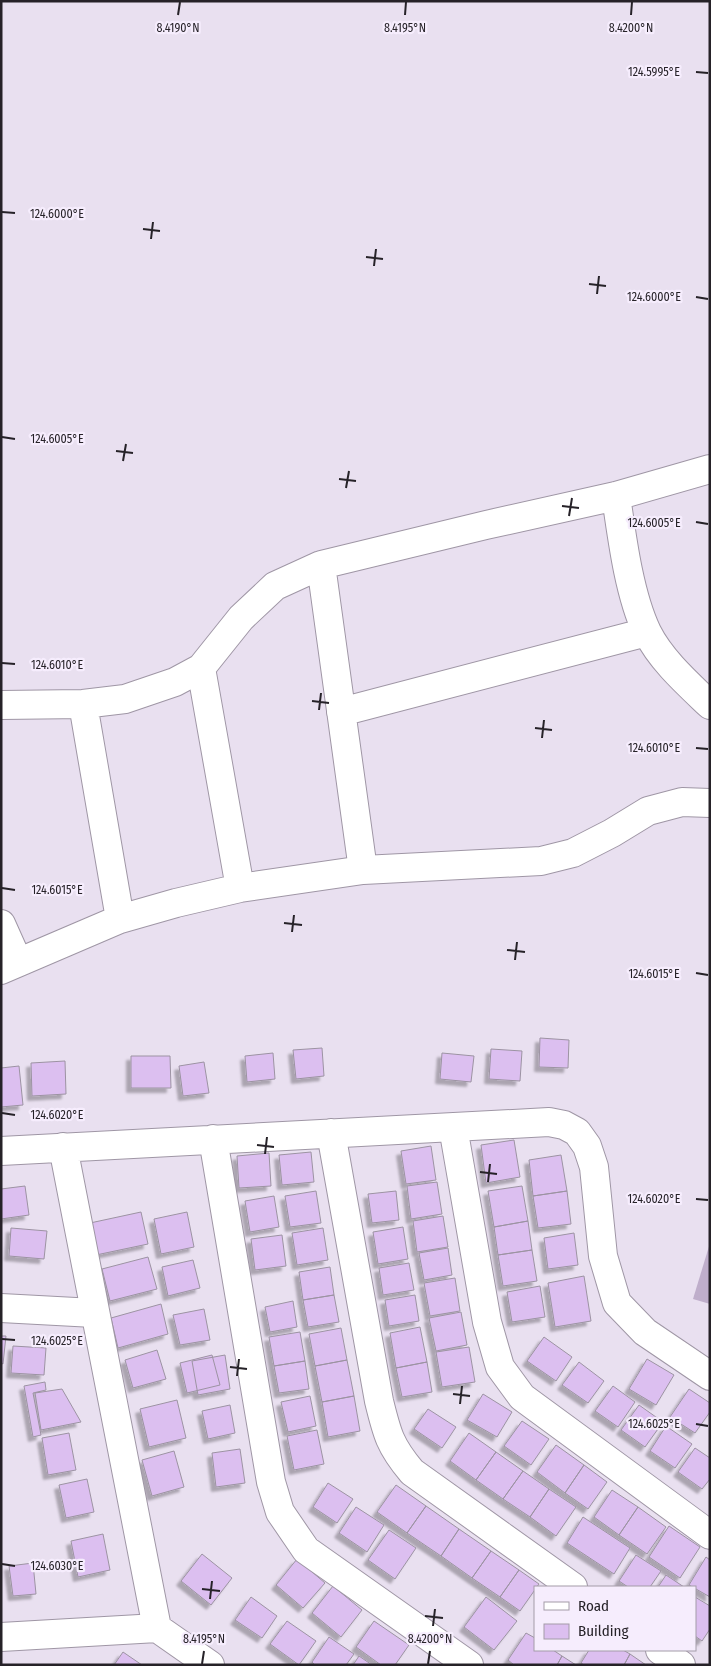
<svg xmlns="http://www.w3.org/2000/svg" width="711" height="1666" viewBox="0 0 711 1666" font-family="'Fira Sans Condensed',sans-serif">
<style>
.green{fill:#bfaecb}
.building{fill:#dcbff0;stroke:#9c93a2;filter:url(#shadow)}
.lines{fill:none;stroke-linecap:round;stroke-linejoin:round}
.minor-casing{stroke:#9f96a5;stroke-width:30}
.minor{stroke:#fff;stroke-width:28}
.ticks{fill:none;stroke:#262228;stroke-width:2}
.ticks-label{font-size:12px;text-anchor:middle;fill:#262228;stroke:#f6edfd;stroke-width:4.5;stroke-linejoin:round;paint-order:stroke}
</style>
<defs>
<filter id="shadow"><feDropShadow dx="-4.5" dy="4.5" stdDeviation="1" flood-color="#0004"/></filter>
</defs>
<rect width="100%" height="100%" fill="#e9e0f0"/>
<path class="green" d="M710,1243v61l-17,-5z"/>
<path class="building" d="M540,1038l29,2 -1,28 -29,-1z
M322,1048l2,28 -28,3 -3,-29z
M491,1049l31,2 -2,30 -31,-2z
M273,1053l2,26 -28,3 -2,-26z
M442,1053l32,3 -3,26 -31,-3z
M131,1056h39l1,32h-40z
M65,1061l1,33 -34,2 -1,-33z
M204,1062l5,31 -26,3 -4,-30z
M19,1066l4,39 -22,2v-39z
M514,1140l6,37 -34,6 -5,-38z
M431,1146l5,34 -30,4 -5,-33z
M311,1152l3,30 -32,3 -3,-30z
M269,1153l2,33 -32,2 -2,-32z
M561,1155l6,36 -34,5 -4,-36z
M437,1182l5,32 -31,5 -4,-33z
M25,1186l4,29 -28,4v-30z
M522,1186l6,35 -34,6 -6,-36z
M316,1191l5,32 -31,4 -5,-31z
M396,1191l3,29 -27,3 -4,-29z
M567,1191l4,33 -33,4 -5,-32z
M274,1196l5,31 -29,5 -5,-31z
M141,1212l7,32 -52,11 -6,-32z
M187,1212l7,35 -33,7 -7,-35z
M443,1216l5,31 -31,5 -4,-31z
M528,1221l4,29 -34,5 -4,-28z
M403,1227l5,32 -30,5 -5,-32z
M11,1228l36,3 -3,28 -35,-3z
M323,1228l5,32 -31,5 -5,-32z
M574,1233l4,32 -30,4 -4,-31z
M282,1235l4,31 -31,4 -4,-31z
M448,1248l4,27 -28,5 -5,-27z
M532,1250l5,31 -34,5 -5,-31z
M148,1257l9,32 -47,12 -8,-32z
M193,1260l7,28 -32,8 -6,-29z
M409,1263l5,27 -31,5 -4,-27z
M330,1267l4,28 -31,5 -4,-28z
M584,1276l7,45 -36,6 -7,-44z
M455,1278l5,33 -30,5 -6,-33z
M540,1286l5,31 -33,5 -5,-30z
M334,1295l5,27 -31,5 -5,-27z
M415,1295l4,26 -30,5 -4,-26z
M293,1301l4,26 -27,5 -5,-25z
M161,1304l7,30 -50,14 -7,-30z
M204,1309l6,31 -30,5 -7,-30z
M461,1312l6,33 -31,6 -7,-33z
M420,1327l7,35 -31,6 -6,-35z
M341,1328l6,32 -32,6 -6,-32z
M300,1332l5,29 -31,5 -5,-29z
M1,1336h5l-3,28 -2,-1z
M544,1337l28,20 -16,24 -29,-20z
M13,1346l33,2 -2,27 -33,-2z
M469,1347l6,35 -33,5 -6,-35z
M157,1350l9,29 -33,9 -8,-28z
M212,1355l8,30 -33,8 -7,-30z
M225,1355l5,34 -32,6 -6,-34z
M647,1359l27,16 -18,30 -27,-16z
M347,1360l7,36 -32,6 -7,-36z
M305,1361l4,28 -30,4 -5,-27z
M427,1362l5,30 -30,5 -6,-29z
M579,1362l25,19 -16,22 -26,-18z
M45,1382l1,8 -13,3 8,42 -8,2 -9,-51z
M613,1386l22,16 -17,25 -23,-16z
M62,1389l19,33 -40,8 -6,-37z
M689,1389l21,14v9l-15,21 -25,-16z
M483,1394l29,18 -15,25 -30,-17z
M310,1396l6,30 -28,6 -7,-30z
M354,1396l6,35 -32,6 -6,-35z
M177,1400l9,38 -37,9 -9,-38z
M230,1405l5,28 -27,6 -6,-28z
M639,1405l24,17 -18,25 -24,-17z
M428,1409l28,18 -14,21 -28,-19z
M522,1421l27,18 -18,26 -27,-19z
M666,1426l26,18 -17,24 -25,-17z
M317,1430l7,34 -30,6 -7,-34z
M69,1433l7,37 -28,5 -6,-37z
M469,1433l27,19 -20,28 -26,-19z
M556,1445l28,20 -19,28 -28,-21z
M695,1448l15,10v21l-8,10 -24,-17z
M240,1449l5,34 -29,4 -4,-34z
M174,1451l10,36 -32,9 -10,-36z
M496,1452l27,19 -20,28 -27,-19z
M584,1465l23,17 -19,27 -23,-16z
M523,1471l26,18 -19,28 -27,-18z
M87,1479l7,33 -28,6 -7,-33z
M328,1483l25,16 -16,24 -24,-16z
M396,1485l30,21 -19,27 -30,-21z
M549,1489l27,18 -20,29 -26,-19z
M612,1490l26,17 -19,28 -25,-18z
M426,1506l33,23 -18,27 -34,-23z
M356,1507l28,18 -17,27 -28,-19z
M638,1507l28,20 -19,27 -28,-19z
M583,1517l47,31 -16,26 -47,-31z
M669,1526l31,21 -20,31 -31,-21z
M459,1529l32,22 -19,27 -31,-22z
M389,1530l27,18 -21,31 -27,-19z
M103,1534l7,36 -32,7 -7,-36z
M491,1551l28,19 -19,27 -28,-19z
M202,1554l30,24 -21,27 -30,-24z
M636,1555l25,16 -11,16h-22l-9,-6z
M706,1557l4,3v37l-21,-12z
M297,1559l28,24 -22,25 -27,-23z
M33,1563l3,31 -23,2 -4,-30z
M519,1570l20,14 -19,27 -20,-14z
M666,1575l18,12h-26z
M333,1586l29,24 -21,27 -29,-24z
M251,1597l26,19 -15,22 -27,-18z
M486,1597l31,24 -23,29 -30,-23z
M695,1597l15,9v23l-8,12 -7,-5z
M287,1621l29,20 -17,24 -29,-21z
M374,1621l35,24 -14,20h-14l-25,-18z
M526,1633l9,5v12h18l9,6 -5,9h-43l-6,-5z
M329,1637l25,17 -8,11h-31l-3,-3z
M589,1650h34l7,4 -6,11h-40l-3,-2z
M123,1652l19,13h-28z
M630,1654l16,11h-22z
M359,1656l13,9h-19z
M562,1656l14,9h-19z"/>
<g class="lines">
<g class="minor-casing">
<path id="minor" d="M616,496c6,42 13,98 31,136 14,28 40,51 63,73
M321,565l42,305
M201,668l39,220
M83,704l37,215
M1,705l82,-1 42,-5 50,-17 26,-14 40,-50 34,-32 46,-21 165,-40 130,-29 94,-27
M341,712l306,-80
M1,924l17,38
M1,970l119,-51 56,-16 64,-15 123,-18 178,-9 32,-8 39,-20 36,-22 34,-9 28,1
M453,1127l34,195 13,45 22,30 188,138
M331,1133l48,268c8,33 11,45 33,71l161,115
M213,1139l58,343 9,30 26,38 163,115
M63,1147l94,481 53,37
M1,1151l548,-29 15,3 13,7 10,14 7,21 9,89 14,47 28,29 65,44
M1,1308l93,5
M1,1637l156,-9
M660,1650l21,15"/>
</g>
<use href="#minor" class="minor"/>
</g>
<path class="ticks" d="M178,15l2,-13M405,15l1,-13M631,15l1,-13M696,72l12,1M2,212l13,1M143,229l17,2M151,239l2,-17M366,257l17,2M374,266l2,-17M589,284l17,2M597,294l2,-18M696,297l12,2M2,437l13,2M116,451l17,2M123,461l3,-17M339,479l17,2M346,488l3,-17M562,506l17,2M569,516l3,-18M696,522l12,2M2,663l13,1M312,701l17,2M319,710l2,-17M535,728l17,2M542,738l2,-18M696,748l12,1M2,888l13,2M284,923l18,2M292,932l2,-17M507,950l18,2M515,960l2,-18M696,973l12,2M2,1113l13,2M257,1145l17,2M265,1154l2,-17M480,1172l17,2M488,1182l2,-18M696,1199l12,1M2,1339l13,1M230,1367l17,2M237,1376l2,-17M453,1394l17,2M460,1404l2,-18M696,1424l12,2M2,1564l13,2M202,1589l18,2M210,1599l2,-18M425,1616l18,2M433,1626l2,-17M202,1664l2,-13M428,1664l2,-13"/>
<g class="ticks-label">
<text x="178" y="32">8.4190°N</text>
<text x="405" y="32">8.4195°N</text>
<text x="631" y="32">8.4200°N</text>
<text x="654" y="76">124.5995°E</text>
<text x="57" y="218">124.6000°E</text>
<text x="654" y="301">124.6000°E</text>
<text x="57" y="443">124.6005°E</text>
<text x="654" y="527">124.6005°E</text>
<text x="57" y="669">124.6010°E</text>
<text x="654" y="752">124.6010°E</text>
<text x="57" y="894">124.6015°E</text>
<text x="654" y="978">124.6015°E</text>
<text x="57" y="1119">124.6020°E</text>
<text x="654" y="1203">124.6020°E</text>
<text x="57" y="1345">124.6025°E</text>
<text x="654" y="1428">124.6025°E</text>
<text x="57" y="1570">124.6030°E</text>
<text x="204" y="1643">8.4195°N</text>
<text x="430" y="1643">8.4200°N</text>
</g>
<rect width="711" height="1666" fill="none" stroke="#262228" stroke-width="5"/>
<rect x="534" y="1586" width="162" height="65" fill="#f6edfd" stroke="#a39ca8"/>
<rect x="544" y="1602" width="25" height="8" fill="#ffffff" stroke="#a39ca8"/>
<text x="578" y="1611" font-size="15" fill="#262228">Road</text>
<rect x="544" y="1624" width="25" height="15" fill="#dcbff0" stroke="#a39ca8"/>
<text x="578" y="1636" font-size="15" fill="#262228">Building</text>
</svg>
